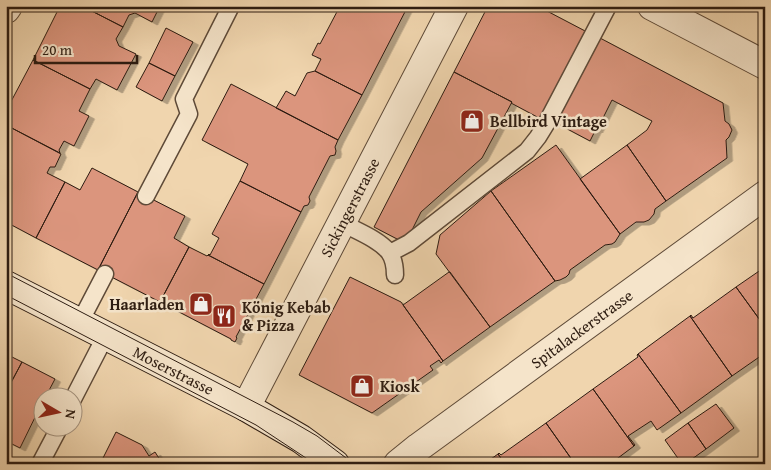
<svg xmlns="http://www.w3.org/2000/svg" width="771" height="470" viewBox="0 0 771 470" font-family="'Gentium Book Plus',serif">
<style>
.building{fill:#db957d;stroke:#2d1c11;filter:url(#shadow)}
.lines{fill:none;stroke-linecap:round;stroke-linejoin:round}
.lane-casing{stroke:#5e4a38;stroke-width:19}
.street-casing{stroke:#5e4a38;stroke-width:30}
.secondary-casing{stroke:#2d1c11;stroke-width:30}
.lane{stroke:#f5e4ca;stroke-width:16}
.street{stroke:#f5e4ca;stroke-width:28}
.secondary{stroke:#f5e4ca;stroke-width:28}
.tram{stroke:#2d1c11;stroke-width:1}
.labels{text-anchor:middle;dominant-baseline:central;stroke-width:5;stroke-linejoin:round;paint-order:stroke}
.poi-label{font-size:16px;font-weight:bold;fill:#2d1c11;stroke:#f5e4ca;text-anchor:start}
.street-label{font-size:16px;fill:#2d1c11;stroke:#f5e4ca}
</style>
<defs>
<filter id="shadow"><feDropShadow dx="5.5" dy="3" stdDeviation="0" flood-color="#0004"/></filter>
</defs>
<rect width="100%" height="100%" fill="#f0d5ae"/>
<filter id="stains"><feTurbulence type="fractalNoise" baseFrequency=".004" numOctaves="4"/><feColorMatrix values="0 0 0 0 .2 0 0 0 0 .09 0 0 0 0 .02 0 0 0 .5 -.17"/></filter>
<radialGradient id="worn" r=".72"><stop offset=".6" stop-color="#630" stop-opacity="0"/><stop offset="1" stop-color="#630" stop-opacity=".3"/></radialGradient>
<path class="building" d="M60,6h22l41,21 -7,12 3,7 17,8 -19,36 -21,-11 -6,10 -57,-29z
M82,6h78l-8,16 -17,-9 -6,2 -6,12z
M340,6h68l-46,89 -47,-24 6,-12 -9,-4 6,-12 2,1z
M488,6h56l1,4 42,22 -46,87 -30,-16 1,-1 -58,-30z
M166,28l27,14 -18,34 -26,-13z
M600,38l123,65 2,18 4,3 3,6 -3,7 -3,3 1,18 -61,43 -39,-56 20,-15 5,-9 -40,-21 -15,30 -1,-1 -6,12 -34,-18z
M33,60l57,29 -11,22 10,5 -15,30 -10,-5 -5,9 1,3 -54,-28v-14z
M149,63l26,13 -13,25 -26,-14z
M315,71l47,24 -24,45 -62,-32 10,-17 9,5 12,-23z
M454,72l58,30 -30,56 -61,54 -13,26 -9,2 -25,-13z
M231,84l107,56 -3,7 1,4 -1,4 -5,1 -21,41 1,4 -2,4 -4,1 -3,6 -61,-31 8,-17 -46,-24z
M6,125l55,29 -6,13h-5l-3,6 18,9 -29,56 -30,-16z
M556,145l64,89 -5,8 -3,2 -7,1 -35,25 -1,4 -3,3 -6,3 -5,1 -64,-90z
M627,145l39,56 -11,8 -1,5 -5,6 -5,2h-8l-16,12 -40,-55z
M92,168l46,24 -40,78 -62,-32 29,-56 15,8z
M240,181l61,31 -37,72 -56,-29 1,-1 1,1 9,-17 -7,-4z
M491,191l64,90 -65,46 -54,-73 4,-19z
M138,192l47,24 -11,22 15,9 -29,55 -62,-32z
M189,247l18,9 1,-1 56,29 -28,53 1,1 -2,4 -4,-2v-1l-71,-37z
M765,267v60l-29,-40z
M449,272h1l40,55 -47,34 -40,-56z
M350,277l51,25 42,59 -2,2 -2,-3 -9,6 3,4 -61,43 -73,-38z
M736,287l29,40v26l-33,23 -42,-60 1,-1 2,3z
M690,316l42,60 -51,37 -43,-59z
M6,354l16,8 -16,30z
M638,354l43,59 -24,17 -6,-9 -23,15 7,9 -1,1 -41,-57 45,-32 -1,-2z
M22,362l33,17 -10,19h-3v5l-22,45 -14,-7v-49z
M593,389l41,57 -24,18h-35l-29,-41z
M716,404l18,24 -28,21 -18,-26z
M546,423l29,41h-70l-7,-10 1,-1 2,2z
M688,423l18,26 -21,15h-3l-17,-24z
M116,432l26,13 7,11 6,-4 7,11 5,-4 4,5h-71z
M498,454l7,10h-21z"/>
<g class="lines">
<g class="lane-casing">
<path id="lane" d="M146,196l43,-82 -5,-15 47,-93
M342,223c15,8 36,16 47,29 5,7 6,15 6,23
M390,253l19,-10 118,-92 11,-14 8,-13 62,-118
M80,322l25,-48
M72,401l34,-66
M40,464l19,-36"/>
</g>
<g class="street-casing">
<g id="street">
<path d="M652,6l113,59"/>
<path d="M6,9l2,-3"/>
<path id="s1" d="M246,407l208,-401"/>
<path id="s2" d="M398,464l21,-17 346,-252"/>
</g>
</g>
<g class="secondary-casing">
<g id="secondary">
<path id="s3" d="M6,285l240,122 55,32 34,25"/>
</g>
</g>
<use href="#lane" class="lane"/>
<use href="#street" class="street"/>
<use href="#secondary" class="secondary"/>
<path class="tram" d="M6,273l287,149 24,14 37,28
M6,295l250,130 59,39"/>
</g>
<defs>
<g id="shop-square" transform="scale(1.25)"><rect x="-9" y="-9" width="18" height="18" rx="4" fill="#8f2418" stroke="#f5e4ca"/><path d="M-5-2.5h2.3a2.7 3.5 0 0 1 5.4 0H5L5.5 6h-11ZM-1.5-2.5h3a1.5 2.3 0 0 0-3 0Z" fill="#fff"/></g>
<g id="restaurant-square" transform="scale(1.25)"><rect x="-9" y="-9" width="18" height="18" rx="4" fill="#8f2418" stroke="#f5e4ca"/><path d="M-5-6h1v4h1v-4h1v4h1v-4h1v5L-1.5 .5V6h-2V.5L-5-1ZM5-6V6H3V1.5H1.5Q1.5-4 5-6Z" fill="#fff"/></g>
</defs>
<g fill-rule="evenodd">
<use href="#shop-square" x="472" y="121"/>
<use href="#shop-square" x="201" y="304"/>
<use href="#restaurant-square" x="224" y="316"/>
<use href="#shop-square" x="362" y="386"/>
</g>
<g class="labels">
<g class="poi-label">
<text x="490" y="121">Bellbird Vintage</text>
<text x="184" y="304" text-anchor="end">Haarladen</text>
<text x="242" y="307">König Kebab<tspan x="242" dy="18">&amp; Pizza</tspan></text>
<text x="380" y="386">Kiosk</text>
</g>
<g class="street-label">
<text stroke="none"><textPath href="#s1" startOffset="225">Sickingerstrasse</textPath></text>
<text stroke="none"><textPath href="#s2" startOffset="228">Spitalackerstrasse</textPath></text>
<text stroke="none"><textPath href="#s3" startOffset="188">Moserstrasse</textPath></text>
</g>
</g>
<rect width="771" height="470" fill="none" stroke="#f0d5ae" stroke-width="25"/>
<rect x="8" y="8" width="756" height="455" fill="none" stroke="#2d1c11" stroke-width="2.5"/>
<rect x="12" y="12" width="746" height="445" fill="none" stroke="#2d1c11"/>
<g transform="translate(58 412) rotate(99)"><circle r="24" fill="#f5e4ca" stroke="#a59480"/>
<path d="M0-4L9 19L0 12L-9 19Z" fill="#8f2418"/>
<text y="-8" font-size="14" font-weight="bold" text-anchor="middle" fill="#2d1c11">N</text>
</g>
<path d="M35 55v8h102v-8" fill="none" stroke="#2d1c11" stroke-width="2.5"/>
<text x="42" y="55" font-size="15" fill="#2d1c11" stroke="#f5e4ca" stroke-width="4" paint-order="stroke">20 m</text>
<rect width="100%" height="100%" filter="url(#stains)"/>
<rect width="100%" height="100%" fill="url(#worn)"/>
</svg>
